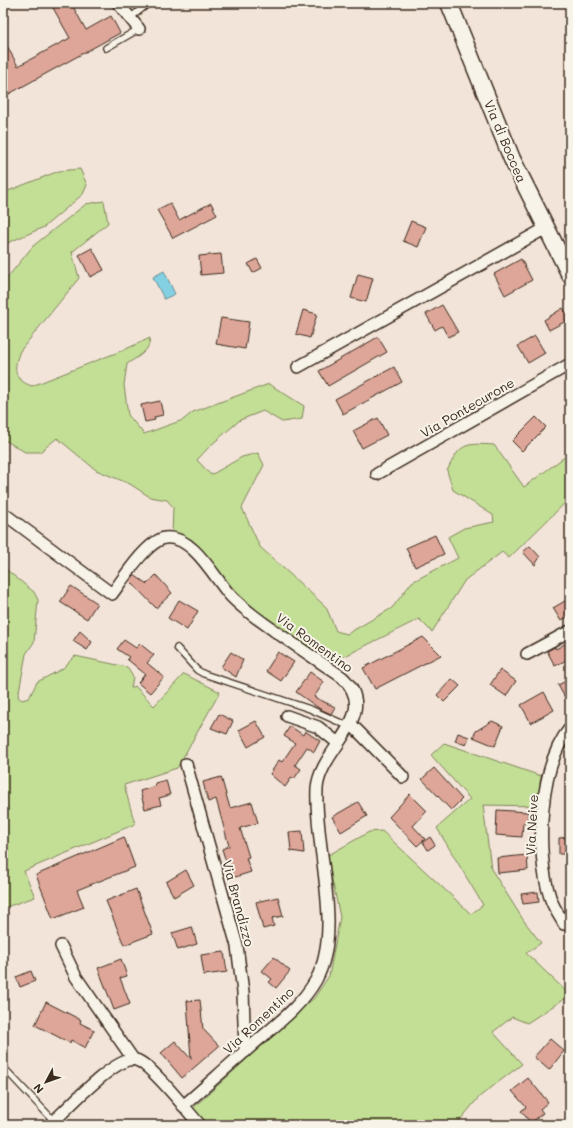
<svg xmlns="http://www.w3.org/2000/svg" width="573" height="1128" viewBox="0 0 573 1128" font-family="Mali,sans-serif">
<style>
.green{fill:#c3df96;stroke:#7f845a}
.water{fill:#84d0e3;stroke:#678e94}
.building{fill:#dea699;stroke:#3b2a1e}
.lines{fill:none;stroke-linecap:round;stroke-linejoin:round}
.lane-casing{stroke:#3b2a1e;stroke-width:8}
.street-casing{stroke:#3b2a1e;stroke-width:14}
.secondary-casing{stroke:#3b2a1e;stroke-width:19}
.lane{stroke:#f7f3e8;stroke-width:5.5}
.street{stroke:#f7f3e8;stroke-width:11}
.secondary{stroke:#f7f3e8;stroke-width:16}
.labels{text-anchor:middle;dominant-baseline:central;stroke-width:4;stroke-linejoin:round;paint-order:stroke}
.street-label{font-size:13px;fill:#3b2a1e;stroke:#f7f3e8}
</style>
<rect width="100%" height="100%" fill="#f2e4d8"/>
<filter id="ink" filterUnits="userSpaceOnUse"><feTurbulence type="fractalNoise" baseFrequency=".025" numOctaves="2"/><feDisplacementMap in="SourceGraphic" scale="8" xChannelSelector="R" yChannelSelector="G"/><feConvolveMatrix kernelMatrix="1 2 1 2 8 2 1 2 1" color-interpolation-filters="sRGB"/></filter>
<g filter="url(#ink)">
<path class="green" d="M80,169l7,16 -4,9 -39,33 -41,18v-52l56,-22z
M104,201l4,22 -36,29 7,26 -59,73c-7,17 -7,29 12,35l94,-37 24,-11c0,14 -13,19 -23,26l-3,21 4,30 16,19 39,-14 10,-8 76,-28 35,22 -2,13 -20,3 -19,-11 -23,9 -30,26 -13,14 14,15 31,-18 16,-4 6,12 -22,43 18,39 66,60 10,24 11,3 45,-26 20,-26 46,-24 -10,-21 16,-9 30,-6 -1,-7 -40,-25 -6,-19c13,-28 18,-28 47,-26l30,42 46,-34v45l-61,60 -7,-6 -37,28 -33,52 -13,-13 -86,43 -79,-50 -82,-77 1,-28 -6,-7 -17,-3 -20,-13 -34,-14 -39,-32 -17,14h-15l-22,-13v-156l30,-37 53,-42z
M3,567l31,25 4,8 -4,42 -8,12 -8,43 4,3 7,-2 8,-16 25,-13 13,-13 52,11 6,10 -2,11 4,-2 19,20 30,-32 36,18 -43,76 -53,17 11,39 -111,47 11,26 -32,11z
M444,743l100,34 -4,29 -57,-1 8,64 33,52 17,22 -15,10 44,42 -43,28 -15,-6 -19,15 29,32 -43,33 -23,28h-248l-15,-17 121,-110 15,-22 11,-59 -13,-61 42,-24 13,-1 89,83 12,-9 -46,-77 33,-29 -39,-44z"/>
<path class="water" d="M164,271l11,23 -11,5 -11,-22z"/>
<path class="building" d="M56,3h15l15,27 25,-14 9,17 -113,62 -4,-8v-48l15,27 52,-28 -18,-32z
M170,203l9,17 32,-17 6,12 -44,23 -16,-28z
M411,221l15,6 -8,20 -15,-6z
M92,248l12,22 -14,7 -11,-22z
M221,254l2,19 -22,2 -2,-19z
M257,259l5,9 -9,5 -5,-9z
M521,259l11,21 -27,15 -11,-21z
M358,274l15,4 -7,24 -15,-4z
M442,305l16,27 -10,5 -6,-11 -7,4 -9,-16z
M563,308l7,11 -21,11 -5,-10z
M303,310l14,4 -7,24 -14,-4z
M221,318l28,4 -4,27 -29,-5z
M535,336l10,17 -17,10 -10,-17z
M378,337l9,15 -59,34 -9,-15z
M394,367l8,15 -59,32 -8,-15z
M160,401l3,14 -9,2 1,3 -10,2 -4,-17z
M536,417l10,10 -24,24 -10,-10z
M378,418l9,17 -25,13 -9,-17z
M435,535l9,19 -29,13 -9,-19z
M530,546l10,11 -5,8 -12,-13z
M134,575l13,9 9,-9 16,18 -16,15 -26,-27z
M71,586l26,17 -10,16 -27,-17z
M570,598v17l-9,6 -8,-13z
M179,600l19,11 -11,19 -19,-12z
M80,631l12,11 -5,8 -14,-9z
M423,637l18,18 -66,34 -12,-21z
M124,640l12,8 4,-4 14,11 -7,8 17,14 -14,16 -12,-10 7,-9 -18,-15 2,-2 -12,-8z
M570,641v17l-15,8 -8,-15 8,-4 1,2z
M231,652l12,8 -7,17 -15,-10z
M278,652l16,10 -13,19 -15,-10z
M500,670l16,11 -10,15 -16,-11z
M310,672l14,10 -10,15 21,10 -4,7 -11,-5 -24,-17z
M452,679l8,7 -16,16 -7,-7z
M570,679v28l-12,-22z
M544,692l10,18 -23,13 -10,-18z
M219,714l14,7 -6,13 -16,-6z
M256,721l9,16 -17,10 -9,-17z
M492,721l11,5 -8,20 -22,-9 3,-6z
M290,726l13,9 2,-4 15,10 -6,11 -7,-5 -12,18 6,4 -7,10 -2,-2 -7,10 -15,-13 9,-14 3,2 13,-19 -11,-7z
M458,733l11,4 -3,8 -11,-4z
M434,768l28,31 -11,11 -29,-31z
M221,777l9,31 22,-6 6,21 -18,5 9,29 -3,1 5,14 -22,7 -6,-16 3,-1 -4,-13 7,-3 -13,-47 -8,3 -5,-20z
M166,780l4,15 -11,3 2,7 -16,4 -5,-18 16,-5 -1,-3z
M410,794l17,17 -14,15 12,13 -8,7 -28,-29z
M358,802l9,14 -26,16 -9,-15z
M497,810l31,2v11h-5l-1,14 -26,-2z
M302,831l2,22 -13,-2 -2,-19z
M124,837l11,30 -58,23 7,17 -31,12 -17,-44z
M430,837l5,8 -7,5 -5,-8z
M570,837v17h-11v-16z
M527,855l1,15 -30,3 -1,-15z
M186,870l8,15 -20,12 -8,-15z
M136,889l17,45 -29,11 -18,-44z
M538,892l1,10 -16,2 -2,-10z
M278,897l5,19 -11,2 2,8 -11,3 -7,-27z
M192,927l5,17 -19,6 -6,-17z
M224,952l3,20 -23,3 -3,-20z
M274,957l16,14 -14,17 -7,-6 3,-3 -10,-8z
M121,959l6,17 -7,2 10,26 -16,6 -16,-42z
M31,971l4,10 -15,6 -4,-10z
M200,1000l3,29 16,17 -37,32 -21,-25 14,-12 16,18 -4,-58z
M46,1002l35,18 -1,3 14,7 -9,18 -14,-8 -1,3 -35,-18z
M550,1039l14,12 -15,19 -15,-13z
M528,1078l20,24 -8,7 3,4 -12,10 -10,-12 5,-4 -14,-16z"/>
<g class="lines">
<g class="lane-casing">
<path id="lane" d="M130,18l19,-15
M106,48l33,-19
M177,648l20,22 7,4 106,35 38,17
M3,1067l51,54"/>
</g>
<g class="street-casing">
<path id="street" d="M118,3l21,26
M298,367l248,-139
M377,474l193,-110
M3,513l109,81c11,-15 35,-53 53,-56 27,-4 49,39 64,56 13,15 31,26 47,38 22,15 44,30 66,45 41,38 -23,72 -25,112 -3,57 27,140 -1,191 -16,28 -43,47 -67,68 -22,19 -44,39 -66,58
M527,654l43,-23
M287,716l31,11 20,16
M350,723l53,54
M186,764l51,182 6,46 2,60
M564,924c-5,-9 -11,-17 -14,-27 -15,-45 -11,-131 20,-169
M61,946l15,31 57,82
M50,1125c14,-13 67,-71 86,-65 15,4 51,51 64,65"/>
</g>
<g class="secondary-casing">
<path id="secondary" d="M449,3l63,156 58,116"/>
</g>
<use href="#lane" class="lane"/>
<use href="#street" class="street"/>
<use href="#secondary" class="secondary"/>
</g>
</g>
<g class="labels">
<g class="street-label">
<text transform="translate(506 141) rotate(67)">Via di Boccea</text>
<text transform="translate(467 407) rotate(-30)">Via Pontecurone</text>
<text transform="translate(315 642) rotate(36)">Via Romentino</text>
<text transform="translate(531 825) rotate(-87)">Via Neive</text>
<text transform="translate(239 903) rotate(75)">Via Brandizzo</text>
<text transform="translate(258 1020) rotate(-43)">Via Romentino</text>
</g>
</g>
<rect width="573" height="1128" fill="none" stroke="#f7f3e8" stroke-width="16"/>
<rect x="8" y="8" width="557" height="1112" fill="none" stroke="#3b2a1e" stroke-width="1.5" filter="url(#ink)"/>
<g transform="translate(46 1082) rotate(229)" stroke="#f7f3e8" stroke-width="3" paint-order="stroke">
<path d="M0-3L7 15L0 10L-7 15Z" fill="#3b2a1e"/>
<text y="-6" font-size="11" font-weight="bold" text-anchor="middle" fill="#3b2a1e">N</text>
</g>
</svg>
